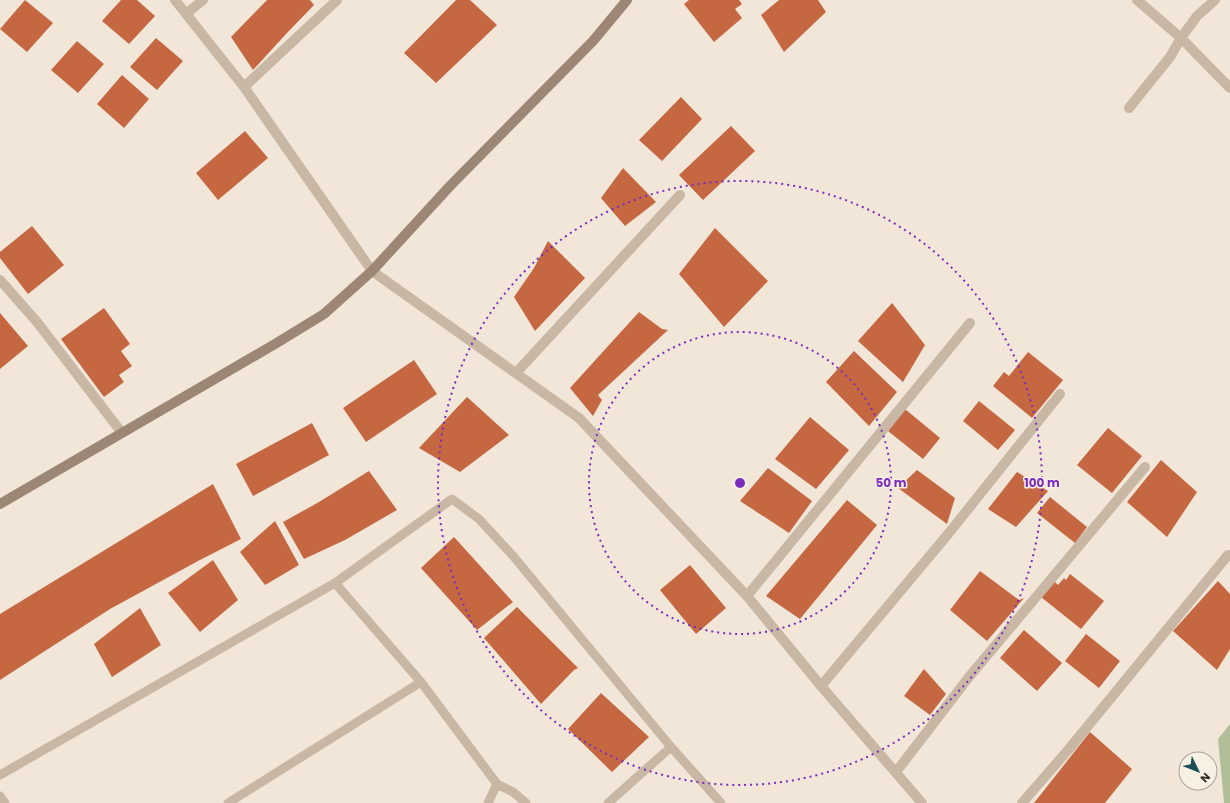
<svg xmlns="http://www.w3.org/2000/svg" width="1230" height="803" viewBox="0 0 1230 803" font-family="Poppins,sans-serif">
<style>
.green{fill:#b0bf98}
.building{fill:#c56842}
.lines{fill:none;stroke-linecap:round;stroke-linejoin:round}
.lane{stroke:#c8b7a4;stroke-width:9}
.street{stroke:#c8b7a4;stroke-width:10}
.secondary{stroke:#9c8676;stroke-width:10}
.ring{fill:none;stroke:#7b2cbf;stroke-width:2;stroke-dasharray:2 4}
.centre{fill:#7b2cbf;stroke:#f9f0e4;stroke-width:2}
.ring-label{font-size:12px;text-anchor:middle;font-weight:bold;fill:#7b2cbf;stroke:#f9f0e4;stroke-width:3;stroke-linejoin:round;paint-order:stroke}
</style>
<rect width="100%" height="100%" fill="#f1e6d8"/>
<path class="green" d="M1230,724v79h-6l-6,-64z"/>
<path class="building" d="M25,0l28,23 -26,29 -27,-23z
M121,0h16l18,16 -26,28 -27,-23z
M267,0h43l4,5 -28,29 -33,36 -22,-33z
M456,0h14l27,25 -61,58 -32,-30z
M689,0h50l3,4 -7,5 7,9 -28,24 -30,-38z
M779,0h39l8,12 -42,40 -23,-37z
M156,38l27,23 -26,29 -27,-23z
M77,41l27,23 -26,29 -27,-23z
M122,75l27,24 -25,29 -27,-24z
M681,97l21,22 -40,42 -23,-21z
M731,126l24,25 -52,49 -24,-25z
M245,131l23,27 -50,42 -22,-27z
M623,168l33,34 -31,24 -24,-28z
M32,226l32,39 -36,29 -28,-36v-6z
M715,228l53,53 -44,46 -45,-53z
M548,241l37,37 -50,53 -21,-34 20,-29z
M892,303l33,42 -22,37 -45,-41z
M104,308l26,36 -9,7 11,15 -13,9 5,7 -20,15 -43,-58z
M639,312l23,17 6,1 -70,65 4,5 -9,16 -23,-28z
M0,313l28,33 -28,23z
M854,351l43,41 -28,34 -43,-44z
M1028,352l35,28 -31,38 -39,-32 11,-14 5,4z
M414,360l23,34 -71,48 -23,-34z
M467,397l42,38 -49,37 -41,-24z
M979,401l36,29 -17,20 -35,-29z
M905,409l35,29 -17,21 -35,-28z
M810,417l39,33 -33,39 -41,-30z
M312,423l17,32 -76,41 -17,-32z
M1108,428l34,28 -30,37 -35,-28z
M1161,460l36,32 -30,45 -40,-35z
M768,468l44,33 -23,32 -49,-32z
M917,470l38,28 -8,26 -49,-36z
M369,471l28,39 -52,30 -41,19 -21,-37 36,-20z
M1017,472l31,19 -32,36 -28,-18z
M213,484l28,55 -43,22 -88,48 -110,71v-66z
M1050,497l37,30 -12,16 -38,-30z
M847,500l30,25 -77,94 -34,-23z
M275,521l24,44 -34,20 -25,-33z
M454,537l59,65 -36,28 -56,-62z
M213,560l25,40 -38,32 -32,-39z
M690,565l36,43 -30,26 -36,-44z
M980,571l39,29 5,-2 -37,43 -37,-31z
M1070,574l34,27 -23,28 -40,-32 13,-16 4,4 6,-7 2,2z
M1218,581l12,13v55l-13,21 -44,-39z
M517,607l61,61 -4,2 -33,34 -57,-66z
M140,608l21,37 -49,32 -18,-33z
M1024,630l38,33 -25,28 -37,-33z
M1086,634l34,27 -21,27 -34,-27z
M924,669l22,25 -16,21 -26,-19z
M601,693l48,44 -37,35 -44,-43z
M1090,732l42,37 -27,34h-71z"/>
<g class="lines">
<path class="lane" d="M335,583l86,99 76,102 16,8 13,11
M0,775l335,-192 117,-84 27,20 35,38 157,190 50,56
M0,796l5,7
M228,803l193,-121
M488,803l9,-19
M608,803l63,-56"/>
<path class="street" d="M175,0l69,87 128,184 207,147 168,178 74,90 101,117
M1137,0l44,38 16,-22 18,-16
M186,14l17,-14
M244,87l93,-87
M1129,108l41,-51 11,-19 49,50
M0,280l37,42 85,111
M516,373l164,-178
M747,596l223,-273
M821,686l128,-153 111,-139
M896,772l73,-95 176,-210
M1022,803l47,-54 159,-194"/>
<path class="secondary" d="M0,504l275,-160 49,-30 48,-43 78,-85 143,-145 34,-41"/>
</g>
<g class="ring">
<circle cx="740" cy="483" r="151"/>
<circle cx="740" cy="483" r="302"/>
</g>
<circle cx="740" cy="483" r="6" class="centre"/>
<g class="ring-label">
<text x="891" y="487">50 m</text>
<text x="1042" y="487">100 m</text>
</g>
<g transform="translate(1198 771) rotate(133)"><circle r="19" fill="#f9f0e4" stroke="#aaa198"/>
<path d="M0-3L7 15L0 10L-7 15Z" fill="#1c4e55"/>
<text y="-6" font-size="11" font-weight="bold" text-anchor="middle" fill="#342b26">N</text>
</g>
</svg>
